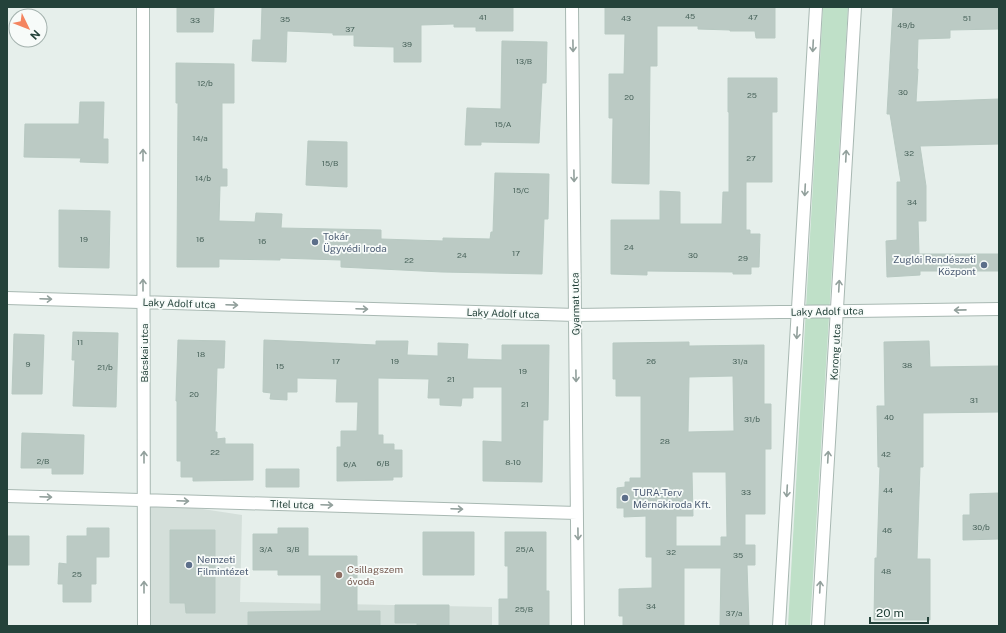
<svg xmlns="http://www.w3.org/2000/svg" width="1006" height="633" viewBox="0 0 1006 633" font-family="'Public Sans',sans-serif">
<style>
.built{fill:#d4dfda}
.green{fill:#bfe0c8}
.building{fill:#bbcac4;stroke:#b8c9c2;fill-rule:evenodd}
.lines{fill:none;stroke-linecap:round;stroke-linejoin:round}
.street-casing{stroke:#a8b8b2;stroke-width:14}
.street{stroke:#fff;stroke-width:12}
.oneway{stroke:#92a09c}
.service-dot{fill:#5c6f8a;stroke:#f7fbf9;stroke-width:1.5}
.education-dot{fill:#8d6e63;stroke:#f7fbf9;stroke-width:1.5}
.labels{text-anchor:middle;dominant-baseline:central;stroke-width:3.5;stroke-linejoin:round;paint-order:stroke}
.number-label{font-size:8px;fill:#4a645c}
.service-label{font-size:10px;fill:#4e5e75;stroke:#f7fbf9;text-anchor:start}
.street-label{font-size:10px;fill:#24423a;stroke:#f7fbf9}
.education-label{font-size:10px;fill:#785e54;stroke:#f7fbf9;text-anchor:start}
</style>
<rect width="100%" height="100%" fill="#e6efeb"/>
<path class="built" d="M144,500l98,15 -2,87 252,5v19h-348z"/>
<path class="green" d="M823,7h25l-38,619h-22z"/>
<path class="building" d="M177,7h37l-1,25h-36z
M262,7h251v24h-37v-4h-22v-3l-33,1v37h-27v-15l-40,-1v-11h-21v-2l-46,-2 -1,31 -34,-1 1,-21h8z
M605,7h170v31h-19l-1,-7h-25v-1l-32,-1v-3h-41v40h-7l-1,118 -37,-1 1,-65h-4v-44h15l1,-40h-20z
M893,7h106v22l-49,1v8l-32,1 -1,30h1l-2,33 83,-3v45l-79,2 6,40v35h-8l1,33h80v17h-79v4l-33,2 -1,-36 11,-1v-58h4l-11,-68h-3z
M502,41l45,1 -1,41h-4l-3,60 -58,-1v3h-16l2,-37 34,1z
M176,63l58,1v39h-12v66h5v17h-7l-1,35 36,1 1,-9 26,1 -1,14 100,2v9l62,2v-3l47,1 1,-7h2l2,-59 54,1 -1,45h-4l-2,55 -100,-2 -101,-5v-7l-61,-2v2l-61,-1v8h-42l1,-164h-2z
M728,78h49v34h-5v70h-26v48h4v4h10l-1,33h-8v7h-18v-2l-86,-1v4l-36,-1v-54h49v-29l20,1v32h42l1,-32h6v-80h-1z
M80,102h24l-1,37h5v24l-28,-1 1,-4 -57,-1 1,-33h54z
M308,141l39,1v45l-41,-2z
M59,210l51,1 -1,57 -50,-1z
M73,332l45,1 -2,74 -43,-1 2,-46h-3z
M14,334l30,1 -2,59h-30z
M178,340l47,1 -1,27h-7l-2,64h2v7l8,-1v6h28v36l-60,1v-4h-12v-16h-4v-60h-1z
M264,340l112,5v-4h32l-1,14 31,1v-13l30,1 -1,15 35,1v-15h47l-1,75h-5l-1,62 -59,-1v-40l19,1v-55h-29v11h-11l-1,8 -21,-1v-7h-12l1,-19 -51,-1v57h5v9h11v6h8v27h-9v3l-56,1v-34h4v-16h16l1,-29h-22l1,-23 -40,-1v14h-10v8l-17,-1 1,-6 -8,-1z
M929,341l1,26 69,-1v46l-76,1v54h-3l-3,92h13v61h-56l1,-62h2l3,-91h-2l-1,-61h8l-1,-64z
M689,342v4l75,-1v59h7v45h-6v65h-20v31h10v20h-8l2,61h-29l1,-58h-37v58h-61v-10h-4v-27l33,-1v-31h-6v-41l-22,1v-9h-7v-20l8,-1v-5h5v-4h11v-82h-25v-17h-3v-36zM733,376l1,55 -46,1 1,-55zM692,472h34l1,65h-6v9h-45v-30h17z
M22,433l62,2 -1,39h-31v-6h-31z
M266,469h33v18h-33z
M999,493v46l-36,1v-25h7v-21z
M87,528h22v29h-13v27h-5v18h-28v-18h-5l1,-21 8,1v-28h20z
M278,528h30v28h49v55h23v15h-132v-14l73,-1v-36h-43v-5h-25v-36h25z
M170,530h45v83h-29l-1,-10h-15z
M423,532h51v43h-51z
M505,532h41v59h3v35h-50v-27h9v-33h-3z
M7,536h22v29h-22z
M395,605h54v21h-32v-3h-22z"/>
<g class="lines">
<g class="street-casing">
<path id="street" d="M143,7l1,619
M572,7l6,619
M7,298l569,17 423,-6
M7,496l570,17
M779,626l37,-619
M818,626l37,-619"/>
</g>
<use href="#street" class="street"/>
</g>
<defs><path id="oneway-shaft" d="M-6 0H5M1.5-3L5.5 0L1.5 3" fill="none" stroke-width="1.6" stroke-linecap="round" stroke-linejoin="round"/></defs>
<g class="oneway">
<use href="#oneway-shaft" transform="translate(573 46) rotate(89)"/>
<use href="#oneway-shaft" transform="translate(813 46) rotate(93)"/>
<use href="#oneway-shaft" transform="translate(143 155) rotate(-90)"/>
<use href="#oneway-shaft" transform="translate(846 156) rotate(-87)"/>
<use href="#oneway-shaft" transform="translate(574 176) rotate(89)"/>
<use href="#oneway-shaft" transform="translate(805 190) rotate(93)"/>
<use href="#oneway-shaft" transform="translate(143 285) rotate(-90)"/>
<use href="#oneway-shaft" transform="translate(839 286) rotate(-87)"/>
<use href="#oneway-shaft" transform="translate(46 299) rotate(2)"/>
<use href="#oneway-shaft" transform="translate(232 305) rotate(2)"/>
<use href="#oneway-shaft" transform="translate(362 309) rotate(2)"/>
<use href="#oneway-shaft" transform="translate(960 310) rotate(179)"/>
<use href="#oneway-shaft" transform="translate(797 333) rotate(93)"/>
<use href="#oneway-shaft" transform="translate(576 376) rotate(89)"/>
<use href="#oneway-shaft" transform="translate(144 457) rotate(-90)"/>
<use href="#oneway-shaft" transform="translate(828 457) rotate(-87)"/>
<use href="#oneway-shaft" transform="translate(787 491) rotate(93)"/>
<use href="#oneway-shaft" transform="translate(46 497) rotate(2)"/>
<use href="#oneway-shaft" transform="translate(183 501) rotate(2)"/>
<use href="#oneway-shaft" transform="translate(327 505) rotate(2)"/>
<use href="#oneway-shaft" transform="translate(457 509) rotate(2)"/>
<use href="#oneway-shaft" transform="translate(578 534) rotate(89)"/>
<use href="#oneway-shaft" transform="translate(144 587) rotate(-90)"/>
<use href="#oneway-shaft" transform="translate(820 587) rotate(-87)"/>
</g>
<g class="service-dot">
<circle cx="315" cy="242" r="4"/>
<circle cx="984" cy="265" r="4"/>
<circle cx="625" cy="498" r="4"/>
<circle cx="189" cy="565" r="4"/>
</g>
<circle class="education-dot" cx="339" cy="575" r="4"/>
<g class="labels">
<g class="number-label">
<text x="690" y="16">45</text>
<text x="483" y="17">41</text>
<text x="753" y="17">47</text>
<text x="626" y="18">43</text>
<text x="967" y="18">51</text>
<text x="285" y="19">35</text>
<text x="195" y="20">33</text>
<text x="906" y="25">49/b</text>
<text x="350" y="29">37</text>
<text x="407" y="44">39</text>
<text x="524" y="61">13/B</text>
<text x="205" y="83">12/b</text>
<text x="903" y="92">30</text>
<text x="752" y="95">25</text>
<text x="629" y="97">20</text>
<text x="503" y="124">15/A</text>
<text x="200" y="138">14/a</text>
<text x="909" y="153">32</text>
<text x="751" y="158">27</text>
<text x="330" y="163">15/B</text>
<text x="203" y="178">14/b</text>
<text x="521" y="190">15/C</text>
<text x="912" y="202">34</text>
<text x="84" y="239">19</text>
<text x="200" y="239">16</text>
<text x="262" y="241">16</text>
<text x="629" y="247">24</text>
<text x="516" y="253">17</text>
<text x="462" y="255">24</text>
<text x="693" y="255">30</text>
<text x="743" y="258">29</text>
<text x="409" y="260">22</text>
<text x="80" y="342">11</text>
<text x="201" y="354">18</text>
<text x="336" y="361">17</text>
<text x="395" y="361">19</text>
<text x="651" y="361">26</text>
<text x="740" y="361">31/a</text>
<text x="28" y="364">9</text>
<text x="907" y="365">38</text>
<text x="280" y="366">15</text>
<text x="105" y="367">21/b</text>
<text x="523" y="371">19</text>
<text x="451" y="379">21</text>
<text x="194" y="394">20</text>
<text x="974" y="400">31</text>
<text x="525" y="404">21</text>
<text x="889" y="417">40</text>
<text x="752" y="419">31/b</text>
<text x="665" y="441">28</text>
<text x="215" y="452">22</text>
<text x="886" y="454">42</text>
<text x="43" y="461">2/B</text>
<text x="513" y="462">8-10</text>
<text x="383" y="463">6/B</text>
<text x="350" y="464">6/A</text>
<text x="888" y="490">44</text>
<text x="746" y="492">33</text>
<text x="981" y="527">30/b</text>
<text x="887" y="530">46</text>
<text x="266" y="549">3/A</text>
<text x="293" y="549">3/B</text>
<text x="525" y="549">25/A</text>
<text x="671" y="552">32</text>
<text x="738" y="555">35</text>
<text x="886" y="571">48</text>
<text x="77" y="574">25</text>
<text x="651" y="606">34</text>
<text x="524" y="609">25/B</text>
<text x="734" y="613">37/a</text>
</g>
<g class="service-label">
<text x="323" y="236">Tokár<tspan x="323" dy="12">Ügyvédi Iroda</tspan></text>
<text x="976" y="259" text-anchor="end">Zuglói Rendészeti<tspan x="976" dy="12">Központ</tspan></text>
<text x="633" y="492">TURA-Terv<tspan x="633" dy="12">Mérnökiroda Kft.</tspan></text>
<text x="197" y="559">Nemzeti<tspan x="197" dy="12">Filmintézet</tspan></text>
</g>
<g class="street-label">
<text transform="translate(179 303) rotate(2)">Laky Adolf utca</text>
<text transform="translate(575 304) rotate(-91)">Gyarmat utca</text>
<text transform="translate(827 311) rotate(-1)">Laky Adolf utca</text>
<text transform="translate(503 313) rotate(2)">Laky Adolf utca</text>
<text transform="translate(835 352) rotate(-87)">Korong utca</text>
<text transform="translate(144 353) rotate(-90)">Bácskai utca</text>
<text transform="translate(292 504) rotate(2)">Titel utca</text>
</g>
<g class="education-label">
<text x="347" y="569">Csillagszem<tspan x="347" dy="12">óvoda</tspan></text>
</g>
</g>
<rect width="1006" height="633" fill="none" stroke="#24423a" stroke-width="16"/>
<g transform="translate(28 28) rotate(133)"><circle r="19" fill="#f7fbf9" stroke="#a3b1ad"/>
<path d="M0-3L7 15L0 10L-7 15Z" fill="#f4845f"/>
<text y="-6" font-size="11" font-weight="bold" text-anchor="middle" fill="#24423a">N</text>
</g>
<path d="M870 617v6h58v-6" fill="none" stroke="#24423a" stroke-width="2"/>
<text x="876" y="617" font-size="12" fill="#24423a" stroke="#f7fbf9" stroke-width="3" paint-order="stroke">20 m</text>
</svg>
